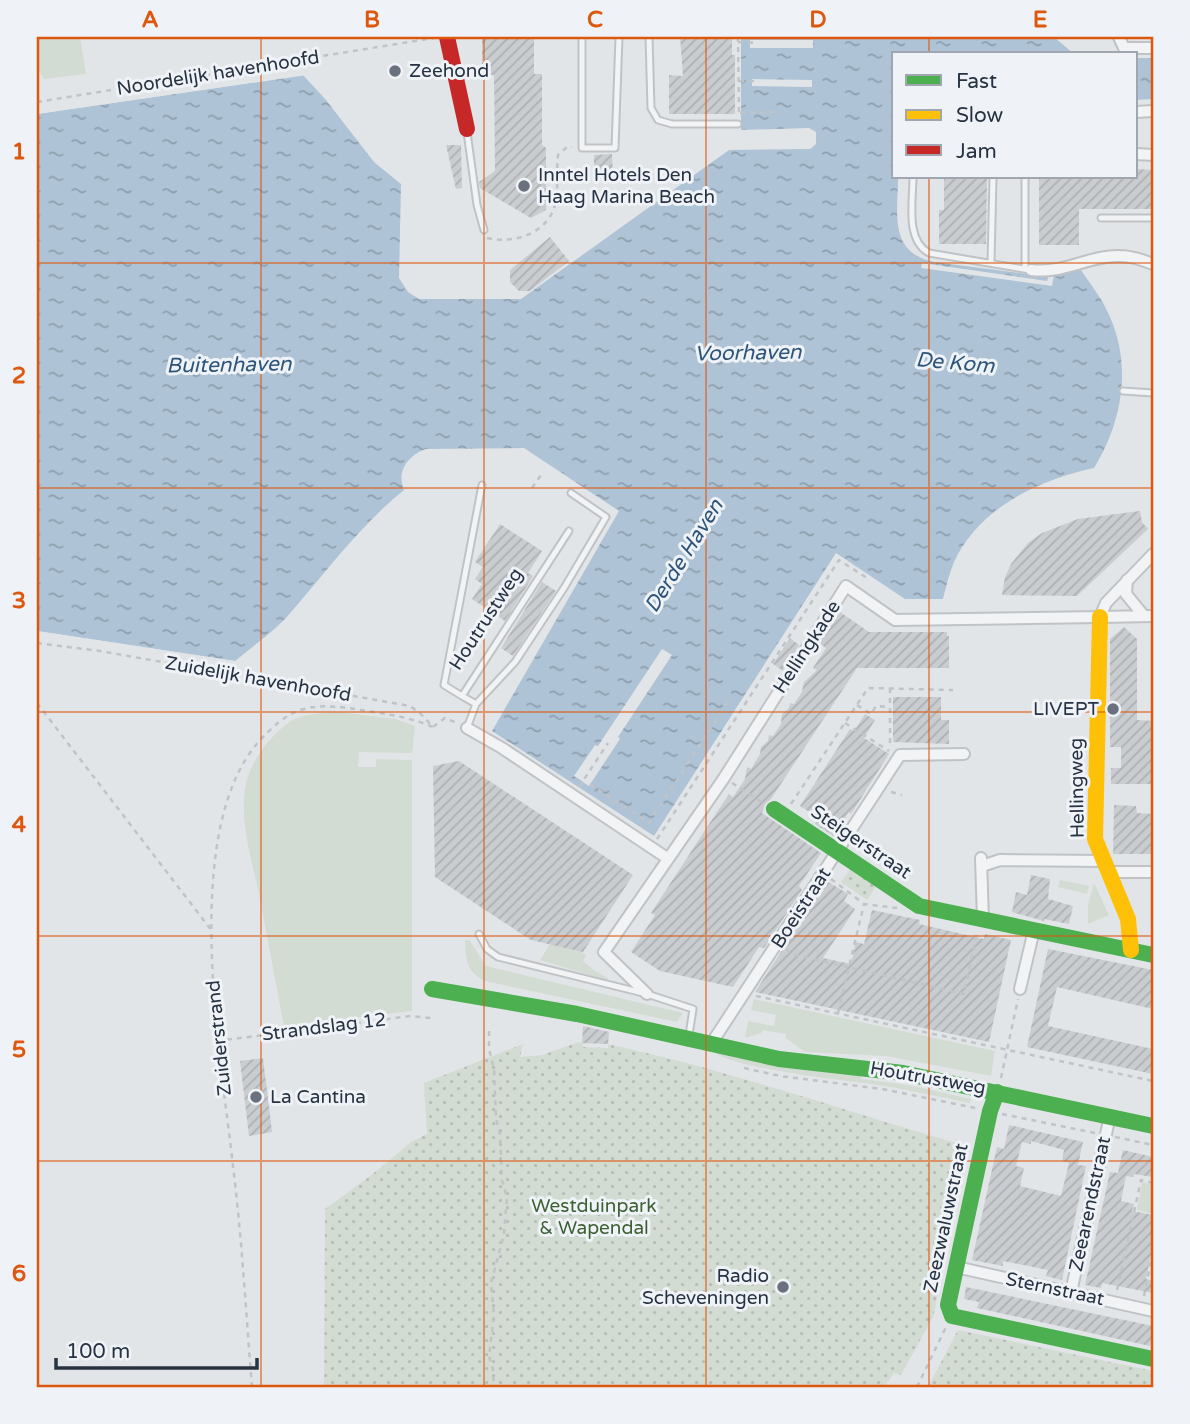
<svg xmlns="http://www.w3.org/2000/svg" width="1190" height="1424" viewBox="0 0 1190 1424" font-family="'Varela Round',sans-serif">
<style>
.grass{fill:#d3dcd2}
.park{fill:url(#park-dots)}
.water{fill:url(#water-ripples)}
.pier{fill:#e2e5e8}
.building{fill:url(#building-hatch);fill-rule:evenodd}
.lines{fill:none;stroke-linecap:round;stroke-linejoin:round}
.lane-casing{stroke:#c0c3c6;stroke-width:9}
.street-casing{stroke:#c0c3c6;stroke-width:14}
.path{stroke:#c0c3c7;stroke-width:2.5;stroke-dasharray:5 5;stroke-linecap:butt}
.lane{stroke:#f2f3f4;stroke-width:5}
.street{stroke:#f2f3f4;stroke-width:10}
.fast{stroke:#4caf50;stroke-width:16}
.slow{stroke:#ffc107;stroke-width:16}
.jam{stroke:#c62828;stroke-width:16}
.grid{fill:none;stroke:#de570f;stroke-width:2;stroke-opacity:0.55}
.poi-dot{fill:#68717d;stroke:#eff3f7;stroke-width:2.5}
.labels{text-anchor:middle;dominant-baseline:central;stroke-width:6;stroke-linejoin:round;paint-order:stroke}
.poi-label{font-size:19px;fill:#273343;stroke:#eff3f7;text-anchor:start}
.street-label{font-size:19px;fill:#273343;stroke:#eff3f7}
.park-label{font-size:19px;fill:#3e6033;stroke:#eff3f7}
.water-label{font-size:21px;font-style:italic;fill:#2d557b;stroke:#eff3f7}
.neatline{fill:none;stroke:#de570f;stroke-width:2.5}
.grid-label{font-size:23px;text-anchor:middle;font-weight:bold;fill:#de570f}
</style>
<defs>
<pattern id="park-dots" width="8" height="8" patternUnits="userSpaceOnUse" patternTransform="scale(1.75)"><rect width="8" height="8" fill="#d3dcd2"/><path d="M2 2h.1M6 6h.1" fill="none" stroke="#b5bdb6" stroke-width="1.8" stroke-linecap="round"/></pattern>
<pattern id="water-ripples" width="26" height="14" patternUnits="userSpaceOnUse" patternTransform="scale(1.75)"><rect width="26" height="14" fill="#aec3d5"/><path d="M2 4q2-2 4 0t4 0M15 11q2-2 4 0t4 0" fill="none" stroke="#8e9fae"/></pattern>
<pattern id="building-hatch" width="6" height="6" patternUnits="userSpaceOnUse" patternTransform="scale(1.75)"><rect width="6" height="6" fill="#cacdd0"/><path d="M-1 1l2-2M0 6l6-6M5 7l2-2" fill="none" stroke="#aeb0b4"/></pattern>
</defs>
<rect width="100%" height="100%" fill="#e2e5e8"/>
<path class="grass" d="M37,37h43l6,37 -42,5 -7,-12z
M340,712l55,7 20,7 -3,27 -53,-1 -1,15h18v-8l36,1v251l-128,15c-9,-46 -17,-91 -26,-137 -7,-31 -18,-68 -13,-100 3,-25 26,-56 48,-69 13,-7 32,-7 47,-8z
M1060,880l29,6 -2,8 -29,-7z
M1094,883l15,32 -21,9v-19z
M556,934l30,21 -3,6 12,10 13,7 -1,2 -67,-20z
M465,940l5,1 16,25 197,47 -6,9 -192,-41c-19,-9 -19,-21 -20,-41z
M754,999l241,52 -4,25 -105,-20 -81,-4 -19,-14v-4l-23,-4 -2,3 -16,5 3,-17 26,5 2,-11 -25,-5z
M714,1051c49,12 97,19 147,23v5l48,6 62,14 -2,4c-28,-6 -56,-12 -84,-17 -27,-4 -161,-18 -171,-35z
M1142,1182l11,3v29l-16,-4z"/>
<path class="park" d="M852,867l25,18 -10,15 -26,-18z
M579,1042l4,1v4l25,1v-4c123,27 241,68 361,103l-36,170 -32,58 -7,-2 -10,14h-560l1,-178 53,-39 33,-28 16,-8 -3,-51 99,-39 -3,13 22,-2z
M958,1330l195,41v16h-225z"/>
<path class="water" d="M741,37h313l20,17h-180v123h4c0,36 -10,75 36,85l109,14 38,-6c10,15 22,30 29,47 22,50 12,106 -16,151 -56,12 -115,40 -140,94 -5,12 -8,25 -11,37h-38l-69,-46 -182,283 -162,-105 127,-220 -95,-63 -98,1c-18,6 -30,23 -22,41 -46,37 -80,85 -119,129 -15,15 -34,29 -50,42l-198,-30v-517l266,-39 23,25 48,62 27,22 -2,94 9,14 11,7h102l208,-149 81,-1 6,-5v-12l-7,-4 -68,2z
M1136,58h17v41l-17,1z"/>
<path class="pier" d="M750,40h63v8h-63z
M303,72l4,3 -270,39v-4z
M752,79l60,1v7l-60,-1z
M922,263l125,18 2,-6h5l-2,11 -131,-18z
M37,631l198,30 3,2 -3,2 -198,-30z
M662,649l10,6 -54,82 2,2 -31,47 -15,-10 21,-31 3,1z"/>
<path class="building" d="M482,37h52v37h8v71l4,3v62l-15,8 -51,-30 -1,-6 16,-11 -1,-96h-12z
M680,37h52v18h3v59h-66v-39l14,1z
M446,145h15l1,43 -6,1z
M612,154l1,25 -19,-1v-23z
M1136,169l17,1v39h-74v36h-40v-68h97z
M944,177h43l-1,67h-47v-34h5z
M550,237l19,24 -39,30h-11l-9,-9v-12z
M1140,511l2,11 6,7 -71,67 -75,-1 3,-18 6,-13 17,-21 14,-10 36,-14z
M500,524l42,27 -14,22 5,3 -28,45 -33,-22 10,-15 -7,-5 8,-12 -8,-5z
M542,582l14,9 -43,65 -12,-8z
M840,612l29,20h78v4h2v32h-92l-86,131 -6,5 -3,9 59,40 -22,33 3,4 -38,58 -5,-1 -26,40 -73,-16 -29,-19 24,-37 -4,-2 66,-101 12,-18 4,3 12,-18 2,-12 4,2 9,-15 1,-7 7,-6 1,-6 4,1 8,-12 1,-10 7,-6 1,-5 4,1 8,-12 2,-10 13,-12 -4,-2 13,-20 -7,-5z
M1124,627l13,12v81l16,1v63h-42v-16h10v-21h-11v-108z
M790,638l9,7 -16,26 -10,-7z
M893,697h48v23h8v24l-56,-2z
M865,714l10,6 -11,18 25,16 -38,60 -2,-2 -16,24 -18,-12 4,-6 -19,-12 50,-77 4,2z
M459,761l174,114 -50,77 -52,-12 -96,-63 -2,-111z
M1114,805l22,1 1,7 16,1v40h-40z
M1031,875l19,4 -2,20 25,7 -4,18 -25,-5v2l-32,-9 4,-20 11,3z
M827,881l21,13 -4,7 11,8 -32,49 28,6 5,-22 8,2 8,-34 48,10 -1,4 65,15 1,-5 26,6 -22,102 -234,-50z
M1048,949l105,21v39l-96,-22 -9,39 105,23v25l-126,-27z
M583,1026l26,6 -1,12 -26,-1z
M263,1058l9,74 -23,4 -9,-75z
M1009,1125l74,17 -5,23 8,1 -24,114 -16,-4 2,-6 -45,-9v5l-31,-6 25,-113 7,2zM1031,1141l33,9 -2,11 7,2 -8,33 -41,-10 4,-18 -8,-2 6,-24 9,2z
M1123,1150l30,7v20l-19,-3 -1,3 -7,-1 -5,25 13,3 -2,7 21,4v30l-7,34 7,2v12l-51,-10 -1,5 -16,-3 25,-113 8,1z
M966,1287l187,39v14l-2,-1 -1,7 -173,-38 2,-6 -15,-3z"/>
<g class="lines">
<g class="lane-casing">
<path id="lane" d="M582,37v111h33l4,-111
M649,37l2,71 7,12 14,4h66
M467,132l10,73 7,25
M913,177c0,24 -8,63 16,76l101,17
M1101,218h52
M991,263l2,-86
M1025,269v-92
M1123,391l30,2
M462,696l-18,-11 38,-200
M476,704l39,-42 49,-74 42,-71 -35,-24
M467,728l9,-24 -14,-8 107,-165
M479,934l8,15 11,8 149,37 46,15 -4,26"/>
</g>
<g class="street-casing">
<path id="street" d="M1119,37l5,11h29
M1136,112l17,-1
M1136,154l17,1
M1031,270c34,4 59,-15 89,-14 12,0 23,4 33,8
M1153,554l-47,49 -6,14 53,-1
M1127,580l-1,14 18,22
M467,728l35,20 165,110
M981,858l2,62
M982,866l18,-6 105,1
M1110,872h43
M1020,989l14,-59
M647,994l-43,-42 120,-174 122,-192 49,34 205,-3
M711,1044l189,-289 64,-1
M956,1267l197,44
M1071,1292l39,-176"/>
</g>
<path class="path" d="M738,37l1,80
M738,42l19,1
M739,81h20
M37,102l397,-64
M740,113l35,-1
M487,238c27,6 60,-4 68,-33 4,-16 1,-34 3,-50l9,-8h5
M532,488l9,-13
M37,643l63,8 310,55 11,8 12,13 12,-9 12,5
M890,688v60
M37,703l175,228
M857,705l14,9 5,-8 14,1
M845,723l44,28
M732,783l30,19
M590,784l59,39 82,-126
M579,787l29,-44
M891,792l11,3
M791,804l77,-116 85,2
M657,839l182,-279 28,18
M831,879l33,25 33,4
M786,949l6,5 172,40 13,-62
M756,996l397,85
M838,1013l26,-109
M489,1031v18l5,20 2,50 4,15 2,46 5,17 -3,37 -13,49 3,33 -5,40 4,14 1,17
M217,1041l194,-25 20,2
M744,1068l36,8 102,13 93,19
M1001,1078l17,-79
M1002,1114l93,19
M1115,1137l38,8
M1117,1290l24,-110 12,3
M1144,1296l9,-44
M252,1387c-6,-73 -10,-148 -19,-221 -12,-111 -56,-345 32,-431 11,-11 23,-22 39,-26 19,-5 38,-2 57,1 25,4 49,7 72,17
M917,1387l29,-60"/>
<use href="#lane" class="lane"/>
<use href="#street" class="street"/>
<path class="fast" d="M774,809l145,97 234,49
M432,989l145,25 202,45 124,14 250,53
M997,1092l-7,19 -42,194 4,11 201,43"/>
<path class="slow" d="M1100,617l-5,222 33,80 3,31"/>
<path class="jam" d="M447,37l20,92"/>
</g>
<path class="grid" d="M261,37v1350M484,37v1350M706,37v1350M929,37v17M929,177v1210M37,263h1116M37,488h1116M37,712h1116M37,936h1116M37,1161h1116"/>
<g class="poi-dot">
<circle cx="395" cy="71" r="7"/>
<circle cx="524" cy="186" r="7"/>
<circle cx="1113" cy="709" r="7"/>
<circle cx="256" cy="1097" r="7"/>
<circle cx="783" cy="1287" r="7"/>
</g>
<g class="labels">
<g class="poi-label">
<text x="409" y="71">Zeehond</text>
<text x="538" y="175">Inntel Hotels Den<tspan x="538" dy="22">Haag Marina Beach</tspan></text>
<text x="1099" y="709" text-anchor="end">LIVEPT</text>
<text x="270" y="1097">La Cantina</text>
<text x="769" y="1276" text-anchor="end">Radio<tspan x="769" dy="22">Scheveningen</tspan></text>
</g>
<g class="street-label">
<text transform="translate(218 73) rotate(-9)">Noordelijk havenhoofd</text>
<text transform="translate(486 619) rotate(-57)">Houtrustweg</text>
<text transform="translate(807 647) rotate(-57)">Hellingkade</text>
<text transform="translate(258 679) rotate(10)">Zuidelijk havenhoofd</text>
<text transform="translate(1077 788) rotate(-91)">Hellingweg</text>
<text transform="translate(861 842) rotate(34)">Steigerstraat</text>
<text transform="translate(801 908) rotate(-57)">Boeistraat</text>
<text transform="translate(324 1027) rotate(-7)">Strandslag 12</text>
<text transform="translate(219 1038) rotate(-96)">Zuiderstrand</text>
<text transform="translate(928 1078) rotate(10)">Houtrustweg</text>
<text transform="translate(1090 1204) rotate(-78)">Zeearendstraat</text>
<text transform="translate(946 1218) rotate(-78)">Zeezwaluwstraat</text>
<text transform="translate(1055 1289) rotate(12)">Sternstraat</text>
</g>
<g class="park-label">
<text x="594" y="1206">Westduinpark<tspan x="594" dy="22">&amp; Wapendal</tspan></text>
</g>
<g class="water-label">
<text transform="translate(748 353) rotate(-1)">Voorhaven</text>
<text transform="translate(955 363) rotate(5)">De Kom</text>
<text transform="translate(229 365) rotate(-1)">Buitenhaven</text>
<text transform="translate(684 556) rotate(-58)">Derde Haven</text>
</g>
</g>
<rect width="1190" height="1424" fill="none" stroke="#eff3f7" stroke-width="77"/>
<rect x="892" y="52" width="245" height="126" fill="#eff3f7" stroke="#9fa6af" stroke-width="2"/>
<rect x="906" y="75" width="35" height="10" fill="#4caf50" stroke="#9fa6af" stroke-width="2"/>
<text x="956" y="88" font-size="21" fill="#273343">Fast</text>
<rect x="906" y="110" width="35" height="10" fill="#ffc107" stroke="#9fa6af" stroke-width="2"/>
<text x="956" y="122" font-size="21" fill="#273343">Slow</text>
<rect x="906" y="145" width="35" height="10" fill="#c62828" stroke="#9fa6af" stroke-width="2"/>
<text x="956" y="158" font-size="21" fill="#273343">Jam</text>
<path d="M56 1358v10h201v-10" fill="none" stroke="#273343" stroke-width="3.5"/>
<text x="66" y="1358" font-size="21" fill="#273343" stroke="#eff3f7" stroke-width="5" paint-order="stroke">100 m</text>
<rect x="38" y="38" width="1114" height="1348" class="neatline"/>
<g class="grid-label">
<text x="150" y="27">A</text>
<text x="372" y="27">B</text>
<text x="595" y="27">C</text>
<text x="818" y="27">D</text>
<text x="1040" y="27">E</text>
<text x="19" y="159">1</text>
<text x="19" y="383">2</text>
<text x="19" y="608">3</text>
<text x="19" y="832">4</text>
<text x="19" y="1057">5</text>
<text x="19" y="1281">6</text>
</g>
</svg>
